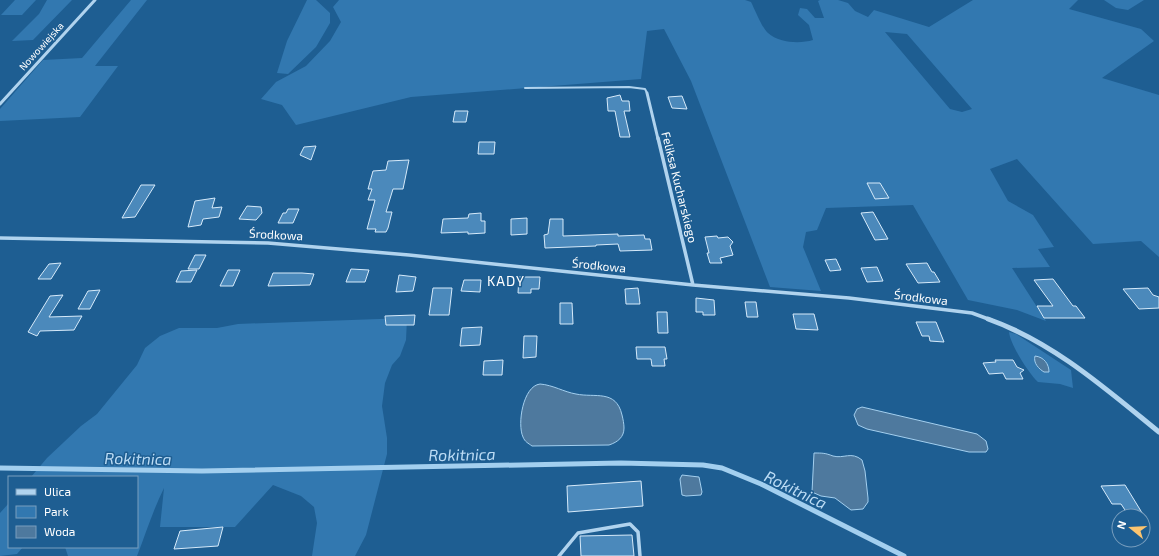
<svg xmlns="http://www.w3.org/2000/svg" width="1159" height="556" viewBox="0 0 1159 556" font-family="'Exo 2',sans-serif">
<style>
.green{fill:#3278b0;fill-rule:evenodd}
.water{fill:#4e799e;stroke:#a3cfef}
.lines{fill:none;stroke-linecap:round;stroke-linejoin:round}
.stream{stroke:#a3cfef;stroke-width:5}
.building{fill:#4b89bb;stroke:#d6eafa}
.lane-far1{stroke:#b0d3ee;stroke-width:2}
.lane{stroke:#b0d3ee;stroke-width:3.5}
.street-far2{stroke:#b0d3ee;stroke-width:3}
.street-far1{stroke:#b0d3ee;stroke-width:3.5}
.street{stroke:#b0d3ee;stroke-width:5}
.labels{text-anchor:middle;dominant-baseline:central;stroke-width:3;stroke-linejoin:round;paint-order:stroke}
.far-street-label{font-size:10px;fill:#fff;stroke:#1e5e92}
.street-label{font-size:12px;fill:#fff;stroke:#1e5e92}
.quarter-label{font-size:14px;letter-spacing:1px;fill:#fff;stroke:#1e5e92}
.near-water-label{font-size:16px;font-style:italic;fill:#bcdcf5;stroke:#1e5e92}
</style>
<rect width="100%" height="100%" fill="#1e5e92"/>
<path class="green" d="M15,0h21l-14,15h-21z
M47,0h25l-39,40 -21,1 27,-27z
M131,0h16l-52,66h23l-38,51 -80,4v-12l43,-49 39,-2z
M307,0h9l14,13v10l-14,24 -28,27 -11,-1 10,-32z
M339,0h406l6,2c4,8 11,26 17,31 11,10 32,11 45,7l-4,-15 -11,-10 2,-7 7,1 8,9h9l-6,-17 2,-1h18l10,3 7,8 13,6 6,-7 55,17 44,-27h105l-9,9 72,20 13,12 -52,37 57,17v162l-18,-16 -48,3 -76,-85 -27,10 18,32 25,14 21,32 -16,2 12,18 -38,1 34,53 -29,-11 -49,-10 -55,-95 -87,3 -9,22 -11,2 -3,15 18,44 -51,-4 -79,-206 -27,-52 -17,2 -6,48 -230,18 -115,28 -14,-20 -21,-6 15,-17 30,-16 24,-25 11,-19 -8,-15zM885,32l22,2 65,75 -10,3 -12,-3z
M1104,0h40l-16,10 -12,-2z
M407,318l-1,22 -6,16 -8,9 -7,18 -3,23 5,32v16l-21,81 -11,21h-43l5,-33 -3,-16 -13,-11 -28,-11 -38,42h-75l4,-39c-11,22 -18,45 -27,68h-69l-3,-9h72v-70h-106l16,-19 34,-32 16,-12 40,-49 8,-17 15,-12 19,-8h38l21,-4z
M1009,332l7,2 55,36 2,18 -13,-4 -22,-2c-9,-8 -28,-38 -29,-50z
M9,503v44h14l-6,7 -17,2v-43z"/>
<path class="water" d="M1035,356c9,1 14,8 14,16h-5c-5,-3 -11,-9 -9,-16z
M540,384c13,1 24,8 36,10 19,4 40,-5 46,21 1,4 2,9 2,13 0,9 -6,14 -15,17l-77,1c-4,-3 -7,-4 -9,-9 -6,-13 0,-51 17,-53z
M862,407l115,27 9,7 2,8 -2,3h-17l-102,-23 -9,-4 -4,-10 3,-6z
M814,453c9,0 11,0 19,3 11,3 18,-5 29,4l3,11 3,27v4l-5,7 -12,1 -16,-12 -14,-2 -9,-4z
M682,475l17,2 3,15 -1,3 -15,1 -4,-1 -2,-16z"/>
<g class="lines">
<path class="stream" d="M0,468l202,3 419,-8 82,2 19,3 39,16 143,72"/>
</g>
<path class="building" d="M620,95l2,6h7l1,10h-6l6,26h-10l-5,-26h-7l-1,-13z
M682,96l5,13 -15,-1 -4,-11z
M455,111h13l-2,11h-13z
M479,142h16l-1,12h-16z
M316,146l-5,14 -11,-5 4,-8z
M409,160l-6,29h-10l-7,23h6l-4,16 -2,4h-11l1,-3h-9l8,-29h-7l4,-11h-4l5,-18 13,-1 2,-9z
M867,183h13l9,15 -14,1z
M141,185h14l-20,32 -13,1z
M215,198l-3,10 10,-1 -3,10 -16,2 -2,6 -13,2 7,-26z
M247,206l14,1 1,6 -6,7 -17,-1z
M288,209h11l-6,14h-15l5,-10h3z
M873,212l15,27 -13,1 -14,-27z
M481,213v8h4v12l-17,1v-2l-27,1 2,-14 25,-1 1,-4z
M527,218v16l-16,1v-16z
M550,219h13v17l55,-2v2l26,-1 1,4h5l2,11 -32,1 -2,-7 -22,1v1l-51,2 -1,-13 4,-1z
M717,236l1,2 10,-1 5,5 -3,4 3,9 -13,3 2,5h-12l-3,-10h2l-4,-16z
M195,255h11l-7,14h-11z
M836,259l5,11 -11,1 -5,-11z
M61,263l-10,16h-13l11,-15z
M927,263l5,9h2l6,10 -22,1 -12,-19z
M877,267l6,14 -16,1 -6,-14z
M351,269l18,1 -4,12h-19z
M197,270l-6,12h-15l5,-11z
M228,270h12l-7,16h-13z
M273,273h29l12,1 -4,11 -42,1z
M399,275l17,2 -3,14 -17,1z
M519,277h21l-1,12h-8v4h-13z
M1053,279l20,27h3l9,12h-41l-7,-12h16l-19,-26z
M464,280h17l-1,12 -19,-1z
M433,288h19l-3,27h-20z
M638,288l2,16h-14l-1,-15z
M1148,288l5,7 6,2v11l-20,1 -16,-20z
M100,290l-10,19h-12l10,-18z
M63,295l-14,22 33,-1 -8,14 -34,1 -3,5 -9,-4 22,-36z
M696,298l18,2 1,15h-12v-3h-7z
M745,302h11l2,15h-11z
M560,303h12l1,21h-13z
M657,312h10l1,21h-10z
M793,314h21l4,16 -22,-1z
M415,315l-1,10h-28l-1,-9z
M916,322h20l8,20 -14,-1 -1,-5h-7z
M482,327l-2,18 -20,1 2,-18z
M524,336h13l-1,21 -13,1z
M636,347h29l2,12h-3l1,7h-13l-1,-7h-14z
M503,360l-1,15h-19l1,-14z
M995,360h18l4,7 7,3 -4,3 3,6h-17l-3,-6 -14,1 -6,-11 13,-1z
M641,481l2,25 -75,6 -1,-26z
M1125,485l19,31h-15l-8,-12h-9l-11,-18z
M223,527l-5,19 -44,3 6,-18z
M632,535l2,21h-53l-1,-20z"/>
<g class="lines">
<path class="lane-far1" d="M525,88l104,-1 16,2 2,4"/>
<path class="lane" d="M559,556l19,-23 52,-9 8,8 2,24"/>
<path class="street-far2" d="M647,93l11,46
M0,104l95,-104"/>
<path class="street-far1" d="M658,138l35,147
M0,238l268,5 141,12 284,30 156,13 123,15 19,7"/>
<path class="street" d="M988,319c65,23 118,70 171,113"/>
</g>
<g class="labels">
<g class="far-street-label">
<text transform="translate(41 46) rotate(-48)">Nowowiejska</text>
</g>
<g class="street-label">
<text transform="translate(680 187) rotate(76)">Feliksa Kucharskiego</text>
<text transform="translate(276 234) rotate(3)">Środkowa</text>
<text transform="translate(599 265) rotate(6)">Środkowa</text>
<text transform="translate(921 297) rotate(7)">Środkowa</text>
</g>
<g class="quarter-label">
<text x="506" y="280">KADY</text>
</g>
<g class="near-water-label">
<text transform="translate(462 454) rotate(-1)">Rokitnica</text>
<text transform="translate(138 458) rotate(1)">Rokitnica</text>
<text transform="translate(796 489) rotate(26)">Rokitnica</text>
</g>
</g>
<rect x="8" y="476" width="130" height="72" fill="#1e5e92" stroke="#789ebe"/>
<rect x="16" y="489" width="20" height="6" fill="#b0d3ee" stroke="#789ebe"/>
<text x="44" y="496" font-size="12" fill="#ffffff">Ulica</text>
<rect x="16" y="506" width="20" height="12" fill="#3278b0" stroke="#789ebe"/>
<text x="44" y="516" font-size="12" fill="#ffffff">Park</text>
<rect x="16" y="526" width="20" height="12" fill="#4e799e" stroke="#789ebe"/>
<text x="44" y="536" font-size="12" fill="#ffffff">Woda</text>
<g transform="translate(1131 528) rotate(288)"><circle r="19" fill="#1e5e92" stroke="#789ebe"/>
<path d="M0-3L7 15L0 10L-7 15Z" fill="#fcc46f"/>
<text y="-6" font-size="11" font-weight="bold" text-anchor="middle" fill="#ffffff">N</text>
</g>
</svg>
